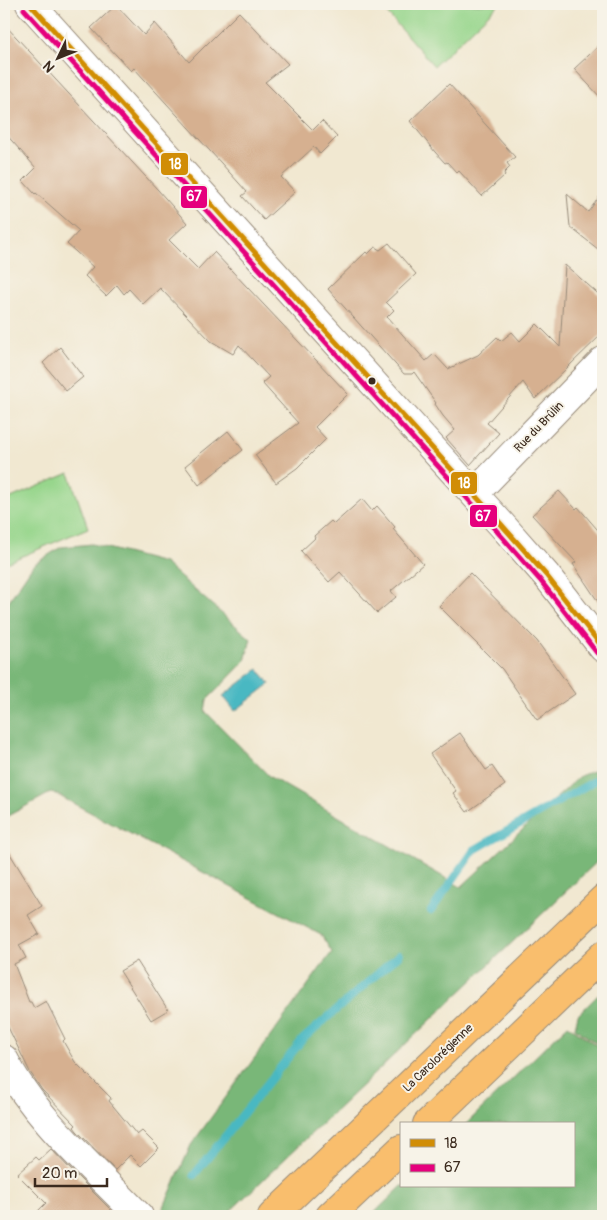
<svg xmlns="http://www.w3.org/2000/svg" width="607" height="1220" viewBox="0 0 607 1220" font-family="Pangolin,sans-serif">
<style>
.green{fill:#97d68c;stroke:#698055}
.forest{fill:#79b778;stroke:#5a704b}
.water{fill:#49b8c2;stroke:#427170}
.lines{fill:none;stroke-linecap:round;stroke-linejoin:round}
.stream{stroke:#49b8c2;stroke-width:8}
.building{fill:#d6b090}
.minor-casing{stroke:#968978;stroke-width:30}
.highway-casing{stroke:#968978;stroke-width:30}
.minor{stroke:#fff;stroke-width:28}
.highway{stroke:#f9be6d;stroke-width:28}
.bus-1-casing{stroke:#f7f3e8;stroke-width:9}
.bus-2-casing{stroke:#f7f3e8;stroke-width:9}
.bus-1{stroke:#d18d06;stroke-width:5}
.bus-2{stroke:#e5007d;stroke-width:5}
.bus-dot{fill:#3b2a1e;stroke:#f7f3e8;stroke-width:2}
.labels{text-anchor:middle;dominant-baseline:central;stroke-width:4;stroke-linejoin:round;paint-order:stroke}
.street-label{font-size:12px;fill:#3b2a1e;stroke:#f7f3e8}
.line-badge{stroke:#f7f3e8;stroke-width:2}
.badge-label{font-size:14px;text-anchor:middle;font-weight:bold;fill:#fff}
</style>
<rect width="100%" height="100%" fill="#f7f3e8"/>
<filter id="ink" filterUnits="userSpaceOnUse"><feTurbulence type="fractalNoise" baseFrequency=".02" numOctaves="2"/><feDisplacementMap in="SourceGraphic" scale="10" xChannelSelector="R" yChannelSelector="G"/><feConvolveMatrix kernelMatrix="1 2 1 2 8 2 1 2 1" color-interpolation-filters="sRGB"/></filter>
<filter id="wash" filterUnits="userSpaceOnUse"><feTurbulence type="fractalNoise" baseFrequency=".0096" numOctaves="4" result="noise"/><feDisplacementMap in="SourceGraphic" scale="20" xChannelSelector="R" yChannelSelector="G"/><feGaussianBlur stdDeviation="1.12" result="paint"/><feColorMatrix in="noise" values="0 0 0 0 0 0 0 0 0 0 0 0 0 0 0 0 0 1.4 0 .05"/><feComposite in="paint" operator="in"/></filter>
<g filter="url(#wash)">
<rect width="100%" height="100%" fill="#f1e8d1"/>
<path class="green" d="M379,4h120l-65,62z
M69,473l19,55 -84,36v-63z"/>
<path class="forest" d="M92,544l72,19 87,76 -6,22 -38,39 -2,11 65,66 191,110 119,-111 23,-9v89l-378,360h-65l31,-71 141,-193 -11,-17 -269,-143 -48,26v-210l29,-43 28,-18z
M603,990v58l-28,-20 3,-13z
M568,1025l35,25v160l-6,6h-226l31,-30h171v-62h-107z"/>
<path class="water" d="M258,669l12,15 -35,27 -12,-15z"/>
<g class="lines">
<path class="stream" d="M431,911l43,-61 129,-74
M194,1175l109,-136 96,-84"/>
</g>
<g id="blocks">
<path class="building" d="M116,5l28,30 11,-12 34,39 50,-50 49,52 -23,18 48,48 9,-9 15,16 -17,17 -6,-7 -33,30 14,15 -31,28 -22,-24 5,-4 -26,-29 -87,-95 -3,3 -40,-43z
M4,24l154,166 29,33 -18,17 29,29 16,-17 134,142 -33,33 11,12 -29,29 -21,15 -21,-28 43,-32 -36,-40 7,-6 -30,-32 -6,9 -22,-13 -51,-53 -17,16 -14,-15 -5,5 -7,-9 -11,11 -21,-20 8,-9 -26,-23 12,-13 -43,-38 -1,1 -12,-13 13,-13 -32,-36z
M603,42v58l-29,-31z
M449,84l66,73 -8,6 3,4 -6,6 1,2 -23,21 -23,-25 -2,2 -10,-11 -2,1 -10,-11 -25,-31z
M603,192v61l-33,-26 -3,-33 21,18z
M389,243l27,31 -30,28 8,8 -7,7 39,44 8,-7 14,15 30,-14 19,-18 4,4 11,-9 8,9 17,-17 23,23 5,-82 38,33v35l-68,66 -12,-17 -36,41 12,10 -29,32 -24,-27 9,-8 -12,-14 -8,-12 1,-1 -22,-31 -2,2h-8l-76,-85 38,-37 2,2 7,-7 5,3z
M60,347l23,30 -17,14 -23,-28z
M228,431l15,19 -44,35 -14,-19z
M559,491l17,18 2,-2 25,29v73l-30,-45 3,-2 -44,-47z
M362,499l10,12 5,-5 18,21 -2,2 30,35 -32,27 5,6 -19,16 -37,-41 -11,10 -28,-31 14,-13 -1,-2 17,-15 3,3z
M470,573l67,68 38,53 -38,26 -35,-51 -63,-63z
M460,733l26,37 6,-4 13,19 -38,27 -14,-19 3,-2 -26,-37z
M4,844l38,62 -14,9 11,19 -20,11 7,13 -12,6 15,38h2l3,6 12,-7 19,38 -2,2 12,21 36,36 -2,3 28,34 5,-4 17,17 -18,18 -11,-11 -15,15 -38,-39 -3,-4 2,-2 -34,-35 -12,-18 -26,-53z
M137,961l31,49 -17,10 -31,-49z
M51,1149l22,23 44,44h-84l13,-13 -29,-29 19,-17 3,3z"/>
</g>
</g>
<g filter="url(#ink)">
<use href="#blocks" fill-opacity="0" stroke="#968978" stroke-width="1"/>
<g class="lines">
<g class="minor-casing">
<path id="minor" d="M30,4l471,520 45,51 57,73
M474,494l129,-133
M4,1059c30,59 89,109 135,157"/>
</g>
<g class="highway-casing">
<path id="highway" d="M427,1124l176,-169
M272,1216l331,-317
M330,1216l71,-67"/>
</g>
<use href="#minor" class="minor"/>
<use href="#highway" class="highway"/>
<g class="bus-1-casing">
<path id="bus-1" d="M30,4l471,520 45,51 57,73"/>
</g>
<g class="bus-2-casing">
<path id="bus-2" d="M24,9l471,520 45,51 57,73"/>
</g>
<use href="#bus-1" class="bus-1"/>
<use href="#bus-2" class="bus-2"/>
</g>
</g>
<circle class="bus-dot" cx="372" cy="381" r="4.5"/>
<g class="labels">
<g class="street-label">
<text transform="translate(539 427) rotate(-46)">Rue du Brûlin</text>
<text transform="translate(438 1058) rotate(-44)">La Carolorégienne</text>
</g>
</g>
<g class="line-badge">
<rect x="160" y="152" width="29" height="24" rx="5" fill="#d18d06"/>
<rect x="180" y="185" width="28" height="24" rx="5" fill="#e5007d"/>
<rect x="450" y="471" width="28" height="24" rx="5" fill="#d18d06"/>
<rect x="469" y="504" width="29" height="24" rx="5" fill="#e5007d"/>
</g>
<g class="badge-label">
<text x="175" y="169">18</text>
<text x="194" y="201">67</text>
<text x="464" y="488">18</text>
<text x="483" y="521">67</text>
</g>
<rect width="607" height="1220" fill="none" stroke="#f7f3e8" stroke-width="20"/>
<rect x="400" y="1122" width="175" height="65" fill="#f7f3e8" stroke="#aca397"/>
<rect x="410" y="1139" width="25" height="8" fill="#d18d06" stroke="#aca397"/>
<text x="444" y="1148" font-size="15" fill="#3b2a1e">18</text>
<rect x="410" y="1164" width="25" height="8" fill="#e5007d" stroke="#aca397"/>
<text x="444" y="1172" font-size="15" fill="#3b2a1e">67</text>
<g transform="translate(58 58) rotate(227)" stroke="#f7f3e8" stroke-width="4" paint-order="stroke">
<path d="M0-4L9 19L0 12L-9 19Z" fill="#3b2a1e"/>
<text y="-8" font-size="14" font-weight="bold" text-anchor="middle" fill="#3b2a1e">N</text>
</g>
<path d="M35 1178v8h72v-8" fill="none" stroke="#3b2a1e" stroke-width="2.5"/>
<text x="42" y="1178" font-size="15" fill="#3b2a1e" stroke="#f7f3e8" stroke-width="4" paint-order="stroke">20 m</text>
</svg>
